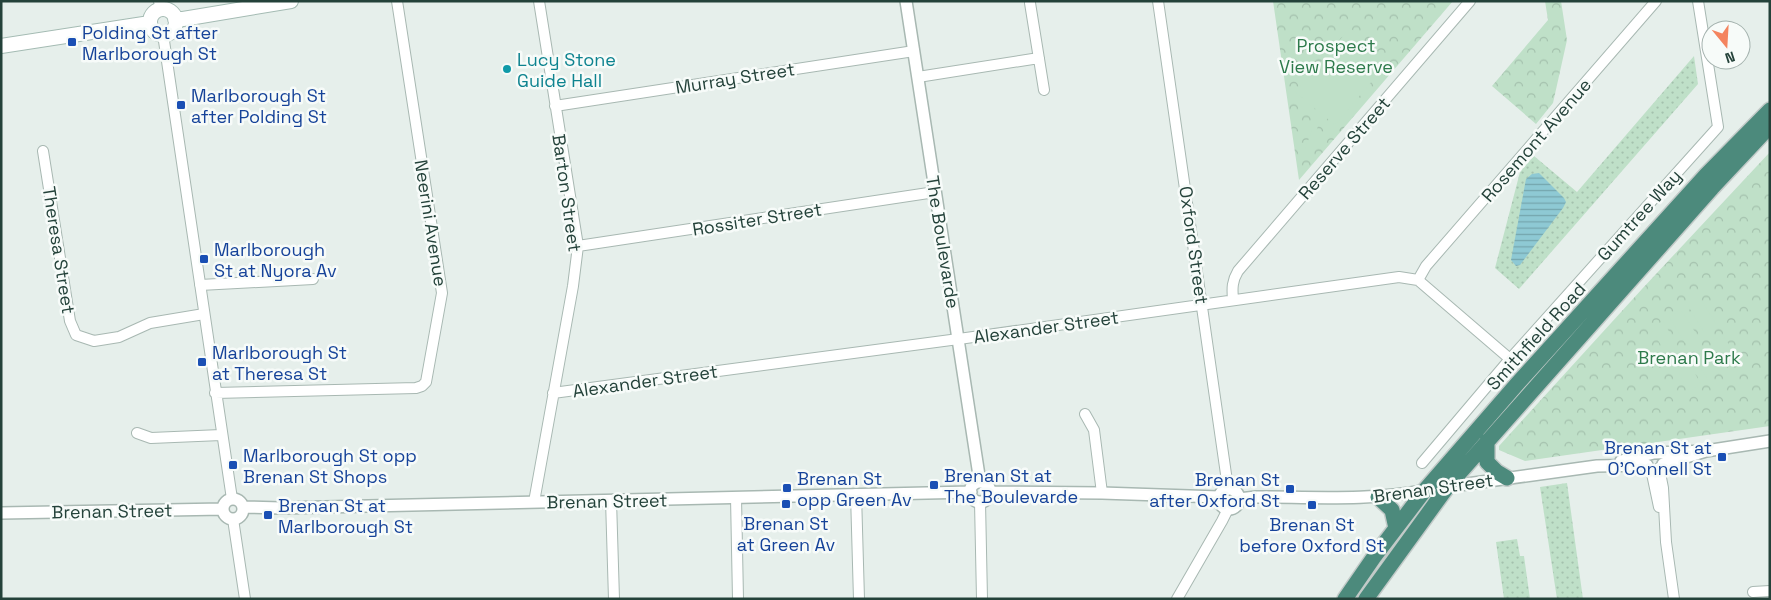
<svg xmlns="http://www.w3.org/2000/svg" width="1771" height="600" viewBox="0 0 1771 600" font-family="'Space Grotesk',sans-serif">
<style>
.grass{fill:url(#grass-dots)}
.park{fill:url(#park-crowns)}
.garden{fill:#bfe0c8}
.water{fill:url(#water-rules)}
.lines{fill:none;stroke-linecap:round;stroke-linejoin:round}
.minor-casing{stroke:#a8b8b2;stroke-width:12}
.tertiary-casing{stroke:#a8b8b2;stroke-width:14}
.secondary-casing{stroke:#a4bbb3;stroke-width:16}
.trunk-casing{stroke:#c2cac8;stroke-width:18}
.minor{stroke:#fff;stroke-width:10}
.tertiary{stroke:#fff;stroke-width:11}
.secondary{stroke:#fff;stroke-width:14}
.trunk{stroke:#4c8a7c;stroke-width:15}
.transit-dot{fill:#1a4fb4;stroke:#f7fbf9;stroke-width:2}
.culture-dot{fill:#0f9aa8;stroke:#f7fbf9;stroke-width:2}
.labels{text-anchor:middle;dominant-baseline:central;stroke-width:5;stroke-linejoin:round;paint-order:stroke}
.transit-label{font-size:18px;fill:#164399;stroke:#f7fbf9;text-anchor:start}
.park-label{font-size:18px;fill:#2d7a4b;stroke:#f7fbf9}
.culture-label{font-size:18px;fill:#0d838f;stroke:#f7fbf9;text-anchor:start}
.street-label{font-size:18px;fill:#24423a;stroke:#f7fbf9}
</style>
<defs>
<pattern id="grass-dots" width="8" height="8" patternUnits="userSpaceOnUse" patternTransform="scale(1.25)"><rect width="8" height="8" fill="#bfe0c8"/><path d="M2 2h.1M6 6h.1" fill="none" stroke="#a4c1ad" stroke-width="1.8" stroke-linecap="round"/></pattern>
<pattern id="park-crowns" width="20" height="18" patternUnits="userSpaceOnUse" patternTransform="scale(1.25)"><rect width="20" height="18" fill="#bfe0c8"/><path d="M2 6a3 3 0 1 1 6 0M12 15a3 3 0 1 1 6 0" fill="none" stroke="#a4c1ad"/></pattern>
<pattern id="water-rules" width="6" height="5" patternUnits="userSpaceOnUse" patternTransform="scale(1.25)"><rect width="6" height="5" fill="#8ec9d4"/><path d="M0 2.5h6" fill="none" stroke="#74a5ad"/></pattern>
</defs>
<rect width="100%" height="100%" fill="#e6efeb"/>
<path class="grass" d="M1694,56l4,28 -179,205 -24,-21 25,-96 14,-16 43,36z
M1567,483l16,116h-26l-17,-112z
M1517,539l3,17h4l6,43h-26l-8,-57z"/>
<path class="park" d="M1273,1h180l-154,179z
M1545,1h16l6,39 -14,63 -17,21 -44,-38 56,-66z
M1770,152v274l-245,35 -26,-11v-4l143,-157z"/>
<path class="garden" d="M1350,28l39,33 -54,64 -40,-33z
M1314,124l4,2 -10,30 -5,-1z
M1700,298l16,26 -12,8 -16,-26z
M1681,310l16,25 -12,8 -16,-26z
M1663,321l15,26 -12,7 -15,-26z
M1723,335l16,26 -13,7 -15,-26z
M1704,347l16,25 -12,8 -16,-26z
M1686,358l15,26 -12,7 -15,-26z"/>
<path class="water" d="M1539,173l25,25 2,4 -3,6 -43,57 -4,1 -5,-6 15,-81 6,-5z"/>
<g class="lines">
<g class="minor-casing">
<path id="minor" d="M159,1l2,8
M1158,1l69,480 2,8
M1030,3l14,87
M165,35l-1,6 68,458
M918,77l121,-19
M555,106l359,-55
M43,151l27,170 6,14 18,6 25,-4 31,-14 54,-9
M578,246l357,-54
M1418,280l8,-14 230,-265
M200,285l113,-6
M1233,300c-1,-12 -1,-19 5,-29l232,-270
M215,393l201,-5 6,-2 4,-4 16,-89 -45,-292
M553,393l413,-55 433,-61 19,3 92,79
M1085,414l9,16 8,63
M137,433l14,5 70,-3
M1422,463l88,-104 208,-232 -20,-126
M1659,468l4,20 3,54 8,57
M1651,469l8,38
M856,494l3,105
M736,497l2,102
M611,500l3,99
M534,502l39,-216 5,-40 -39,-245
M980,502l2,97
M233,519l12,80
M1753,592l17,-1
M1177,599l45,-78 6,-12"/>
</g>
<g class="tertiary-casing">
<path id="tertiary" d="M906,1l74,481
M1621,461l33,-8 52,-2
M1663,464l43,-13 64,-10
M970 492a10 10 0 1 1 20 0a10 10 0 1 1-20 0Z
M1445,487l152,-21 50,-1
M1219 499a10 10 0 1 1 20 0a10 10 0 1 1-20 0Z
M990,492l112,1 117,4
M223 509a10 10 0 1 1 20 0a10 10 0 1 1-20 0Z
M1239,499l17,-2c57,0 115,4 171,-7
M243,507l38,1 690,-16
M1,513l222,-4"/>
</g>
<g class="secondary-casing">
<path id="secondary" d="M150 22a13 13 0 1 1 26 0a13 13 0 1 1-26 0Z
M175,19h8l108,-18
M1,46l149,-23"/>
</g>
<g class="trunk-casing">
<path id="trunk" d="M1487,441v21l10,10 10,6
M1378,497l14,13 4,18
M1345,599l29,-42 51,-67 92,-106 189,-209 64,-65
M1366,599l82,-113 264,-298 58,-62"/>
</g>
<use href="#minor" class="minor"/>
<use href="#tertiary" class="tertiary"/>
<use href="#secondary" class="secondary"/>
<use href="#trunk" class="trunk"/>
</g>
<g class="transit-dot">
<rect x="67" y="37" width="10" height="10" rx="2.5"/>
<rect x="176" y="100" width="10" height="10" rx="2.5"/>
<rect x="199" y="254" width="10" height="10" rx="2.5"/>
<rect x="197" y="357" width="10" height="10" rx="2.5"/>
<rect x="1717" y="452" width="10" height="10" rx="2.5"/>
<rect x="228" y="460" width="10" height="10" rx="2.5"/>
<rect x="929" y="480" width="10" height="10" rx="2.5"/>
<rect x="782" y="483" width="10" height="10" rx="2.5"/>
<rect x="1285" y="484" width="10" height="10" rx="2.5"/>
<rect x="781" y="499" width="10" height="10" rx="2.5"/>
<rect x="1307" y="500" width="10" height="10" rx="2.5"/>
<rect x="263" y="510" width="10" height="10" rx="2.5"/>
</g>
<circle class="culture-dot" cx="507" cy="69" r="5"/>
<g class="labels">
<g class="transit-label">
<text x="82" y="32">Polding St after<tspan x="82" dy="21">Marlborough St</tspan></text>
<text x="191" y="95">Marlborough St<tspan x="191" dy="21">after Polding St</tspan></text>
<text x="214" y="249">Marlborough<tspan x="214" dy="21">St at Nyora Av</tspan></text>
<text x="212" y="352">Marlborough St<tspan x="212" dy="21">at Theresa St</tspan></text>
<text x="1712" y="447" text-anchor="end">Brenan St at<tspan x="1712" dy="21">O'Connell St</tspan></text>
<text x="243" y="455">Marlborough St opp<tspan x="243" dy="21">Brenan St Shops</tspan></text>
<text x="944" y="475">Brenan St at<tspan x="944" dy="21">The Boulevarde</tspan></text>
<text x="797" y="478">Brenan St<tspan x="797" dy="21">opp Green Av</tspan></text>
<text x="1280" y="479" text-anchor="end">Brenan St<tspan x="1280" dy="21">after Oxford St</tspan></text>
<text x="278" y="505">Brenan St at<tspan x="278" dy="21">Marlborough St</tspan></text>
<text x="786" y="523" text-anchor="middle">Brenan St<tspan x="786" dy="21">at Green Av</tspan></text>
<text x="1312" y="524" text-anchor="middle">Brenan St<tspan x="1312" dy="21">before Oxford St</tspan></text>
</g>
<g class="park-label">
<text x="1336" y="45">Prospect<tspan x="1336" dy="21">View Reserve</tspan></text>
<text x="1689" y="357">Brenan Park</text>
</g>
<g class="culture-label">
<text x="517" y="59">Lucy Stone<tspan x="517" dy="21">Guide Hall</tspan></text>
</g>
<g class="street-label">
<text transform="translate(735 78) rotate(-9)">Murray Street</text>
<text transform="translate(1536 140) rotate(-49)">Rosemont Avenue</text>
<text transform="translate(1344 148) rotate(-49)">Reserve Street</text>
<text transform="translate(567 193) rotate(82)">Barton Street</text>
<text transform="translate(1639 215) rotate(-48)">Gumtree Way</text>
<text transform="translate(757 219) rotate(-9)">Rossiter Street</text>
<text transform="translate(431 223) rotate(81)">Neerini Avenue</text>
<text transform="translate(943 242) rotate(81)">The Boulevarde</text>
<text transform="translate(1194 245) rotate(82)">Oxford Street</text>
<text transform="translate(59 250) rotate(81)">Theresa Street</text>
<text transform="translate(1046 327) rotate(-8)">Alexander Street</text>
<text transform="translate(1536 336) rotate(-48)">Smithfield Road</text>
<text transform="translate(645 381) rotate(-8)">Alexander Street</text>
<text transform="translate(1433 488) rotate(-8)">Brenan Street</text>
<text transform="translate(607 501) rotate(-1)">Brenan Street</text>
<text transform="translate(112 511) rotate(-1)">Brenan Street</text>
</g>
</g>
<rect width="1771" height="600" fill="none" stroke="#24423a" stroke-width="5"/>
<g transform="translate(1726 45) rotate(162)"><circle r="24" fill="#f7fbf9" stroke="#a3b1ad"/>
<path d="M0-4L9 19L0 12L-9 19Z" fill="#f4845f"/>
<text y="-8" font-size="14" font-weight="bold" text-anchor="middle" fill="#24423a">N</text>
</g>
</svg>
